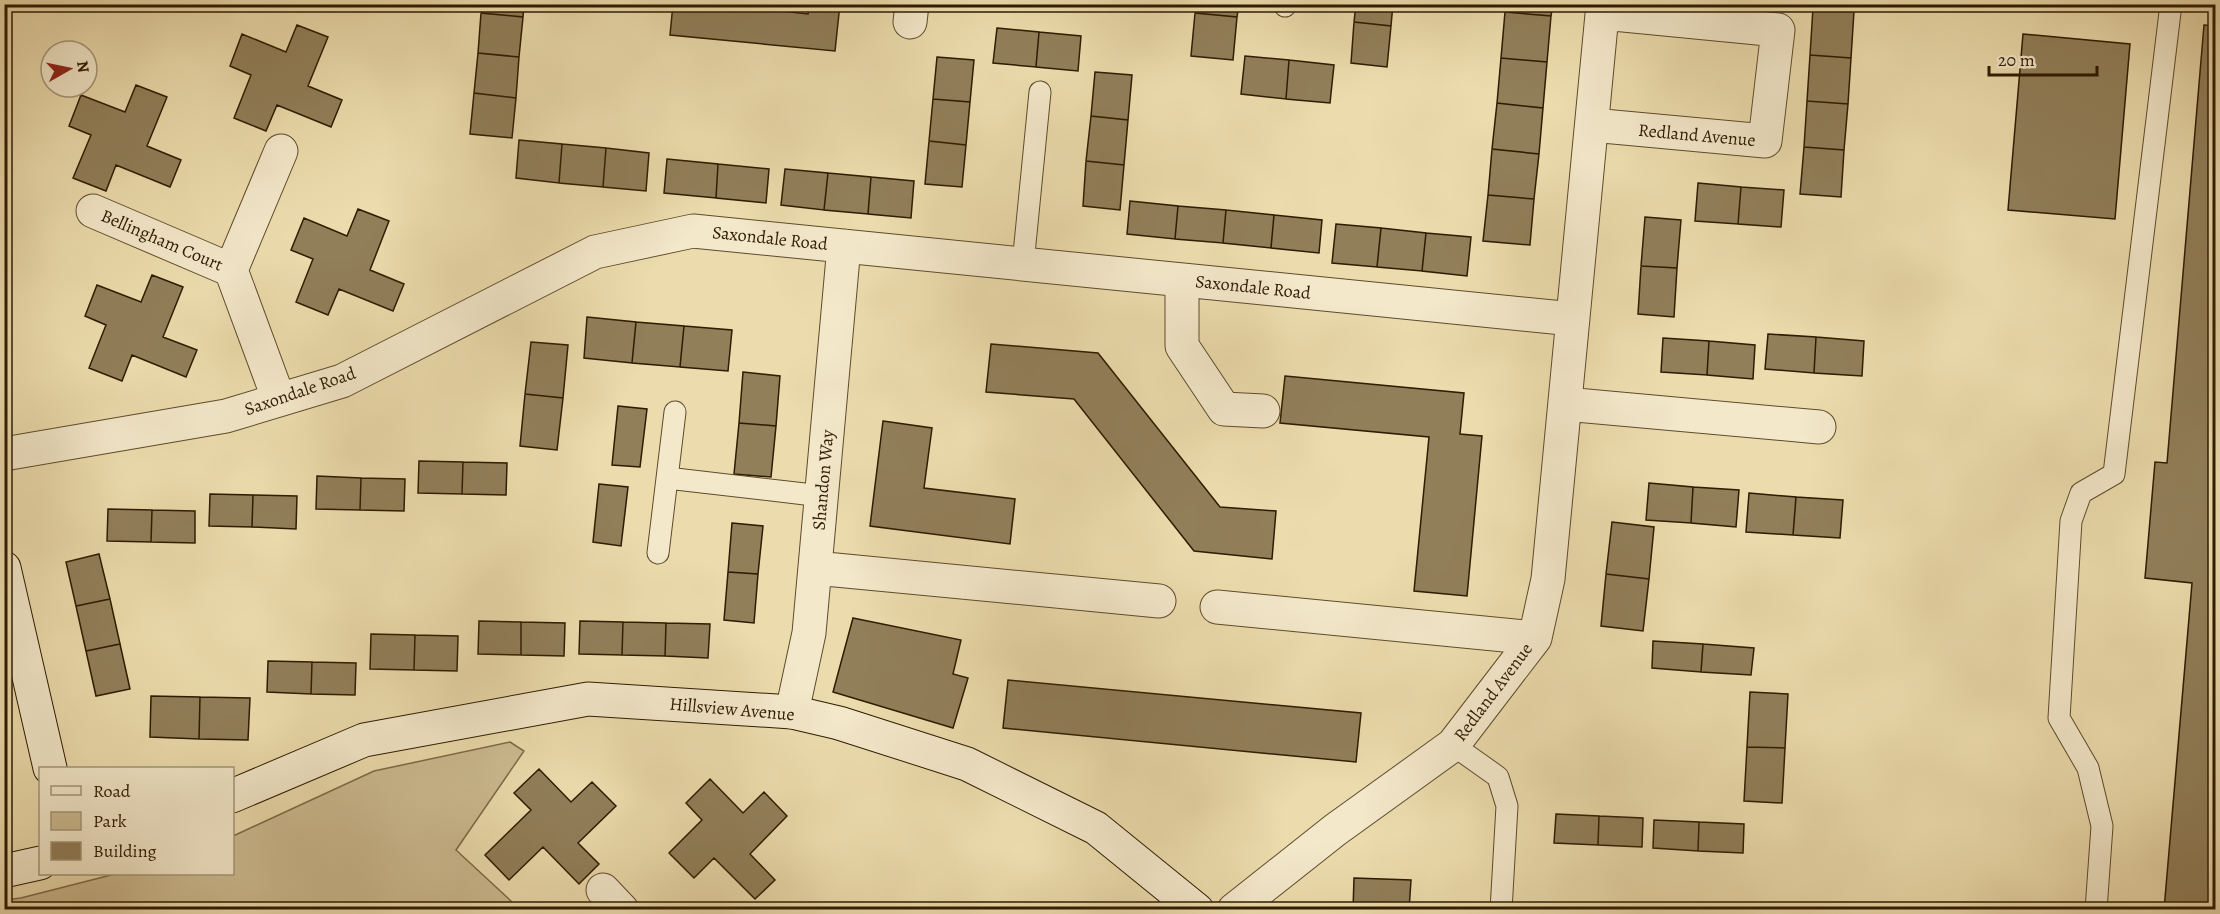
<svg xmlns="http://www.w3.org/2000/svg" width="2220" height="914" viewBox="0 0 2220 914" font-family="Alegreya,serif">
<style>
.green{fill:#ccbb90;stroke:#7d6b48;stroke-width:1.5}
.building{fill:#917f5a;stroke:#2e1b00;stroke-width:1.5}
.lines{fill:none;stroke-linecap:round;stroke-linejoin:round}
.lane-casing{stroke:#5e4b2b;stroke-width:23}
.street-casing{stroke:#5e4b2b;stroke-width:35}
.secondary-casing{stroke:#2e1b00;stroke-width:35}
.lane{stroke:#f3e8ca;stroke-width:21}
.street{stroke:#f3e8ca;stroke-width:33}
.secondary{stroke:#f3e8ca;stroke-width:33}
.labels{text-anchor:middle;dominant-baseline:central;stroke-width:5;stroke-linejoin:round;paint-order:stroke}
.street-label{font-size:18px;fill:#2e1b00;stroke:#f3e8ca}
</style>
<rect width="100%" height="100%" fill="#ecdcad"/>
<filter id="stains"><feTurbulence type="fractalNoise" baseFrequency=".00333" numOctaves="4"/><feColorMatrix values="0 0 0 0 .2 0 0 0 0 .09 0 0 0 0 .02 0 0 0 .5 -.17"/></filter>
<radialGradient id="worn" r=".72"><stop offset=".6" stop-color="#630" stop-opacity="0"/><stop offset="1" stop-color="#630" stop-opacity=".3"/></radialGradient>
<path class="green" d="M510,742l14,9 -68,99 55,51 -1,8h-505v-9l16,-2 94,-24h117l1,-38 141,-65z"/>
<path class="building" d="M482,4h42l-1,13 -42,-4z
M673,4h43l92,10 1,-10h31l-5,47 -165,-16z
M1196,4h43l-2,13 -42,-4z
M1356,4h37l-2,22 -37,-4z
M1506,4h47l-2,12 -46,-4z
M1813,8l41,3 -3,47 -41,-3z
M1505,12l46,4 -4,46 -46,-4z
M481,13l42,4 -4,40 -41,-4z
M1195,13l42,4 -4,43 -42,-4z
M1354,22l37,4 -4,41 -36,-4z
M297,25l31,12 -20,49 34,14 -11,27 -54,-22 -11,26 -32,-13 17,-43 -21,-9 12,-32 44,18z
M2204,25l12,1v884h-52l28,-327 -47,-5 10,-116 12,1z
M997,28l42,4 -3,35 -43,-4z
M1039,32l42,4 -3,35 -42,-4z
M2023,34l107,10 -15,175 -107,-9z
M478,53l41,4 -3,41 -42,-5z
M1810,55l41,3 -3,46 -41,-3z
M1245,56l44,4 -3,39 -45,-5z
M937,57l37,3 -4,42 -37,-3z
M1501,58l46,4 -4,46 -46,-5z
M1289,60l45,5 -4,38 -44,-4z
M1095,72l37,3 -4,45 -37,-4z
M136,85l31,12 -20,49 34,14 -11,27 -54,-22 -10,26 -33,-13 18,-43 -22,-9 12,-31 44,17z
M474,93l42,5 -4,40 -42,-4z
M933,99l37,3 -4,43 -37,-4z
M1807,101l41,3 -4,46 -40,-3z
M1497,103l46,5 -4,46 -47,-5z
M1091,116l37,4 -4,45 -38,-4z
M519,140l43,4 -3,39 -43,-5z
M929,141l37,4 -4,42 -37,-3z
M562,144l44,4 -3,39 -44,-4z
M1804,147l40,3 -3,47 -41,-3z
M606,148l43,5 -3,38 -43,-4z
M1492,149l47,5 -5,45 -46,-4z
M667,159l51,5 -2,34 -52,-5z
M1086,161l38,4 -4,45 -37,-4z
M718,164l51,5 -3,34 -50,-5z
M785,169l43,4 -4,37 -43,-5z
M828,173l43,4 -3,37 -44,-4z
M871,177l43,4 -3,37 -43,-4z
M1698,183l43,4 -3,37 -43,-3z
M1741,187l43,3 -3,37 -43,-3z
M1488,195l46,4 -4,46 -47,-4z
M1130,201l48,5 -3,33 -48,-5z
M1178,206l48,4 -3,33 -48,-4z
M358,209l31,12 -19,49 34,14 -11,27 -54,-22 -11,26 -32,-13 17,-43 -22,-9 13,-32 43,18z
M1226,210l48,5 -3,33 -48,-5z
M1274,215l48,5 -3,33 -48,-5z
M1645,217l36,3 -4,48 -36,-2z
M1336,224l45,4 -4,39 -45,-4z
M1381,228l45,5 -4,38 -45,-4z
M1426,233l45,4 -4,39 -45,-5z
M1641,266l36,2 -3,49 -36,-3z
M152,275l31,12 -20,50 34,13 -11,27 -54,-22 -10,26 -33,-13 17,-43 -21,-9 12,-31 44,17z
M587,317l49,5 -4,41 -48,-5z
M636,322l48,4 -4,41 -48,-4z
M684,326l48,4 -4,41 -48,-4z
M1768,334l48,3 -2,36 -49,-4z
M1816,337l48,4 -2,35 -48,-3z
M1663,338l46,3 -2,34 -46,-3z
M1709,341l46,4 -2,34 -46,-4z
M531,342l37,3 -5,53 -38,-4z
M991,344l107,9 122,154 56,4 -4,48 -78,-8 -120,-152 -88,-7z
M743,372l37,4 -4,50 -37,-3z
M1285,376l179,17 -4,41 22,2 -15,160 -53,-5 15,-154 -149,-14z
M525,394l38,4 -6,52 -37,-4z
M618,406l29,3 -7,58 -28,-2z
M883,421l49,7 -8,60 91,11 -5,45 -140,-18z
M739,423l37,3 -5,51 -37,-3z
M419,461l44,1 -1,32 -44,-1z
M463,462l44,1 -1,32 -44,-1z
M317,476l44,2 -1,32 -44,-1z
M361,478l44,1 -1,32 -44,-1z
M1649,483l44,4 -2,36 -45,-3z
M599,484l29,3 -7,59 -28,-4z
M1693,487l46,3 -3,37 -45,-4z
M1749,493l47,4 -3,38 -47,-3z
M210,494l43,1 -1,32 -43,-1z
M253,495l44,1 -1,33 -44,-2z
M1796,497l47,3 -3,38 -47,-3z
M108,509l44,1 -1,32 -44,-1z
M152,510l43,1v32l-44,-1z
M1612,522l42,5 -5,52 -43,-5z
M732,523l31,3 -5,48 -30,-2z
M99,554l11,45 -34,7 -10,-44z
M728,572l30,2 -4,49 -30,-3z
M1606,574l43,5 -6,52 -42,-5z
M110,599l10,45 -34,7 -10,-45z
M853,618l108,22 -8,34 15,4 -15,50 -120,-36z
M479,621l42,1v33l-43,-1z
M580,621l43,1 -1,33 -43,-1z
M521,622l44,1 -1,33 -43,-1z
M623,622l43,1 -1,33 -43,-1z
M666,623l44,1 -2,34 -43,-2z
M371,634l44,1 -1,35 -44,-1z
M415,635l43,1 -1,35 -43,-1z
M1653,641l50,3 -2,28 -49,-4z
M120,644l10,45 -34,7 -10,-45z
M1703,644l51,4 -3,27 -50,-3z
M268,661l44,1 -1,32 -44,-2z
M312,662l44,1 -1,32 -44,-1z
M1008,680l353,33 -5,49 -353,-34z
M1750,692l38,2 -3,54 -38,-1z
M151,696l49,1 -1,42 -49,-2z
M200,697l50,1 -2,42 -49,-1z
M1747,747l38,1 -3,55 -38,-2z
M539,769l32,33 21,-20 24,24 -38,37 21,21 -20,20 -36,-37 -34,33 -24,-25 46,-45 -17,-17z
M710,779l33,34 21,-21 23,24 -37,38 25,26 -20,19 -41,-41 -20,20 -25,-25 33,-33 -16,-17z
M1556,814l43,2 -1,29 -44,-2z
M1599,816l44,2 -1,29 -44,-2z
M1654,820l45,2 -1,29 -45,-3z
M1699,822l45,2 -1,29 -45,-2z
M1354,878l57,2 -2,30h-56z"/>
<g class="lines">
<g class="lane-casing">
<path id="lane" d="M1285,6v-2
M1023,264l17,-172
M667,478l155,18
M658,553l17,-141
M1453,745l45,32 9,29 -6,104
M2096,910l6,-84 -14,-58 -29,-50 12,-197 10,-28 33,-19 57,-470"/>
</g>
<g class="street-casing">
<path id="street" d="M910,22l2,-18
M1592,125l173,16 13,-111 -175,-17
M93,211l138,59 48,130
M231,270l50,-119
M1182,280v66l42,63 39,2
M1565,404l254,23
M4,454l222,-38 116,-35 253,-129 98,-21 880,88
M815,568l344,33
M1217,607l318,31
M792,712l17,-79 35,-387
M603,890l19,20
M1234,910l101,-80 118,-85 82,-107 13,-59 55,-575"/>
</g>
<g class="secondary-casing">
<path id="secondary" d="M4,568l46,200
M232,796l132,-56 224,-41 204,13 47,11 128,41 129,64 101,82
M4,871l36,-8"/>
</g>
<use href="#lane" class="lane"/>
<use href="#street" class="street"/>
<use href="#secondary" class="secondary"/>
</g>
<g class="labels">
<g class="street-label">
<text transform="translate(1697 135) rotate(5)">Redland Avenue</text>
<text transform="translate(770 238) rotate(6)">Saxondale Road</text>
<text transform="translate(162 240) rotate(23)">Bellingham Court</text>
<text transform="translate(1253 287) rotate(6)">Saxondale Road</text>
<text transform="translate(300 391) rotate(-19)">Saxondale Road</text>
<text transform="translate(823 480) rotate(-85)">Shandon Way</text>
<text transform="translate(1493 692) rotate(-53)">Redland Avenue</text>
<text transform="translate(732 709) rotate(5)">Hillsview Avenue</text>
</g>
</g>
<rect width="2220" height="914" fill="none" stroke="#ecdcad" stroke-width="24"/>
<rect x="6" y="6" width="2208" height="902" fill="none" stroke="#2e1b00" stroke-width="3"/>
<rect x="12" y="12" width="2196" height="890" fill="none" stroke="#2e1b00" stroke-width="1.5"/>
<rect x="39" y="767" width="195" height="108" fill="#f3e8ca" stroke="#a49679" stroke-width="1.5"/>
<rect x="51" y="786" width="30" height="9" fill="#f3e8ca" stroke="#a49679" stroke-width="1.5"/>
<text x="93" y="797" font-size="18" fill="#2e1b00">Road</text>
<rect x="51" y="812" width="30" height="18" fill="#ccbb90" stroke="#a49679" stroke-width="1.5"/>
<text x="93" y="827" font-size="18" fill="#2e1b00">Park</text>
<rect x="51" y="842" width="30" height="18" fill="#917f5a" stroke="#a49679" stroke-width="1.5"/>
<text x="93" y="857" font-size="18" fill="#2e1b00">Building</text>
<g transform="translate(69 69) rotate(81)"><circle r="28" fill="#f3e8ca" stroke="#a49679" stroke-width="1.5"/>
<path d="M0-4.5L10 22L0 15L-10 22Z" fill="#8f2418"/>
<text y="-9" font-size="16" font-weight="bold" text-anchor="middle" fill="#2e1b00">N</text>
</g>
<path d="M1989 66v9h108v-9" fill="none" stroke="#2e1b00" stroke-width="3"/>
<text x="1998" y="66" font-size="18" fill="#2e1b00" stroke="#f3e8ca" stroke-width="4.5" paint-order="stroke">20 m</text>
<rect width="100%" height="100%" filter="url(#stains)"/>
<rect width="100%" height="100%" fill="url(#worn)"/>
</svg>
